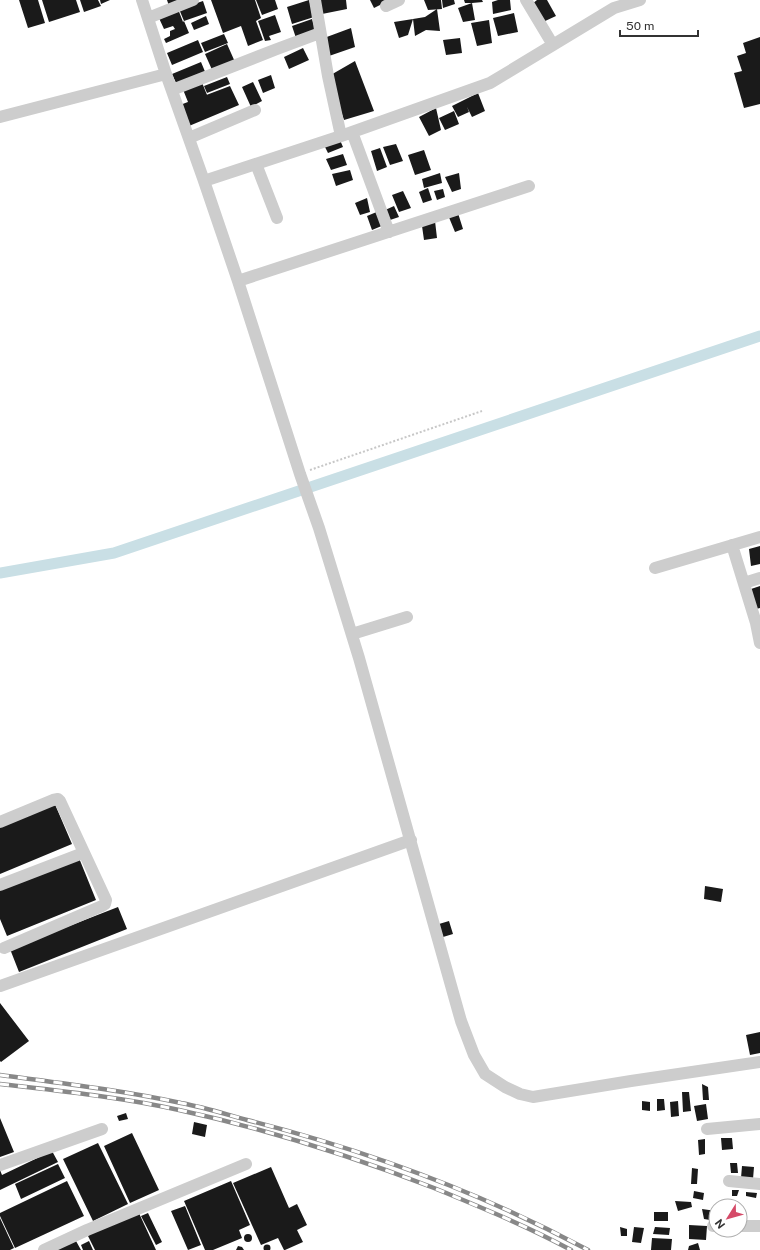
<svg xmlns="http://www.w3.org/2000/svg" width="760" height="1250" viewBox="0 0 760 1250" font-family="'Public Sans',sans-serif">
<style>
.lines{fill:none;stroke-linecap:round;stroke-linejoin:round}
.canal{stroke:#c9dfe5;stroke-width:11}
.building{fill:#1a1a1a}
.path{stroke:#c7c7c7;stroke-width:2;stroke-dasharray:2 2;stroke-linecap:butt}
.minor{stroke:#cdcdcd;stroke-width:12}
.rail-casing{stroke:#888;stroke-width:4.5}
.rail{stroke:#fff;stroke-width:3;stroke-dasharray:9;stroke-linecap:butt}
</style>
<rect width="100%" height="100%" fill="#fff"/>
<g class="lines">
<path class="canal" d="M0,573l114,-20 646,-217"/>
</g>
<path class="building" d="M19,0h19l7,23 -17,5z
M42,0h34l4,12 -31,10z
M80,0h18l3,6 -17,6z
M100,0h10l-9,4z
M167,0h20l-18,6z
M211,0h44l6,18 -5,3 7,19 -15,6 -7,-20 -18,7z
M256,0h19l3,9 -16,6z
M309,0l5,17 -22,7 -5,-17z
M320,0h26l1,9 -25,5z
M370,0h18v1l-14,7z
M424,0h17l1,9 -14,1z
M442,0h12l1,4 -12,4z
M464,0h18l1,2 -11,1 3,17 -12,2 -5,-14 14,-5h-7z
M498,0h12l1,10 -18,4 -1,-12z
M537,0h10l9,16 -13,6 -11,-18z
M203,1l4,12 -23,8 -5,-12z
M178,9l5,13 1,-1 5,12 -23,10 -2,-4 6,-3v-5l5,-2 -2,-3 -9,3 -6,-13z
M437,9l3,22 -14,-1 -11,6 -2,-17 -5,16 -9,3 -5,-16 19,-3 12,-2z
M514,13l4,19 -20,4 -5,-18z
M275,15l6,17 -12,4 2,4 -6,1 -7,-20z
M206,16l3,8 -15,6 -3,-7z
M312,19l4,12 -20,7 -4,-12z
M489,20l3,23 -15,3 -6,-23z
M351,28l4,19 -26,9 -5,-18z
M224,34l4,9 -23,9 -4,-9z
M760,37v67l-16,4 -10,-35 8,-2 -5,-15 9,-3 -3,-10z
M460,38l2,15 -16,2 -3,-15z
M198,40l5,12 -31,13 -5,-12z
M227,44l8,18 -22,10 -8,-18z
M303,48l6,12 -20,9 -5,-12z
M355,61l19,50 -30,9 -15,-44z
M201,62l5,12 -29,11 -5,-11z
M271,75l4,13 -12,5 -5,-13z
M227,77l3,7 -23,9 -3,-7z
M201,80l6,15 -19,7 -6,-15z
M253,82l9,19 -11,6 -9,-20z
M230,86l9,19 -50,21 -9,-21z
M478,93l7,18 -13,6 -5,-10 2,5 -11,5 -6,-11z
M436,108l5,22 -12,6 -10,-19z
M454,111l5,13 -14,6 -6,-12z
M340,140l3,7 -15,6 -4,-8z
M396,144l7,17 -13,4 -7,-18z
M380,148l7,19 -10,4 -6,-20z
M424,150l7,20 -16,5 -7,-20z
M343,154l4,11 -16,5 -5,-11z
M350,170l3,10 -17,6 -4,-12z
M440,173l2,10 -18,5 -2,-9z
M459,173l2,16 -9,3 -7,-15z
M428,188l4,12 -9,3 -4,-11z
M443,189l2,8 -8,3 -3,-9z
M403,191l8,17 -12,4 -7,-17z
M367,198l3,14 -10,3 -5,-12z
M394,206l5,11 -9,3 -7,-9z
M457,210l6,19 -8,3 -7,-17z
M379,211l5,14 -12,5 -5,-14z
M435,221l2,17 -13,2 -2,-14z
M760,546v18l-9,2 -2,-17z
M760,586v22l-4,1 -5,-20z
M54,802l18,42 -72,30v-49z
M79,858l17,42 -89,36 -7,-17v-29z
M705,886l18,3 -2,13 -17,-3z
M118,907l9,22 -108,43 -9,-23z
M449,921l4,13 -10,3 -4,-13z
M0,1003l29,38 -28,21 -1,-1z
M760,1032v21l-10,2 -4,-20z
M702,1084l6,3 1,13h-6z
M682,1092h7l2,19 -8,1z
M657,1099h7l1,11 -8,1z
M642,1101l8,1v9l-8,-1z
M678,1101l1,15 -8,1 -1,-15z
M706,1104l2,15 -11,2 -3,-15z
M126,1113l2,6 -9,2 -2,-5z
M0,1118l14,34 -14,5z
M194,1122l13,3 -2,12 -13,-3z
M132,1133l27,57 -29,13 -26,-57z
M721,1138h11l1,11 -11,1z
M705,1139v15l-6,1 -1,-15z
M98,1143l30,61 -35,17 -30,-62z
M52,1151l6,11 -58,28v-20l2,5z
M730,1163h7l1,10h-7z
M58,1164l7,14 -44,21 -6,-15z
M742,1166l12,1 -1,12 -12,-1z
M271,1167l18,41 8,-4 10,21 -10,5 6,12 -18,8h-1l-6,-12 -17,7 -28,-62z
M692,1168l6,1 -1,15h-6z
M67,1181l17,35 -69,32 -15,-32v-3z
M231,1181l19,44 -11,5 3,8 -29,12h-8l-21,-49z
M732,1190h7l-2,6h-5z
M694,1191l10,2 -1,7 -10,-2z
M746,1192l11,1 -1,5 -10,-2z
M675,1201l16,1 1,5 -14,4z
M185,1206l16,39 -13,5 -17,-39z
M702,1209l14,2v10l-12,-2z
M138,1211l18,39h-61l-8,-16z
M654,1212h14v9h-14z
M148,1213l14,29 -6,3 -15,-29z
M0,1218l14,30 -4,2h-10z
M689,1225l18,1 -1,14 -17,-1z
M620,1227l7,2v7h-6z
M634,1227l10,1 -3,15 -9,-1z
M655,1227l15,1 -1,7 -16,-1z
M244 1238a4 4 0 1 1 8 0a4 4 0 1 1-8 0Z
M652,1238l20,1 -1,11h-20z
M76,1241l5,9h-25z
M89,1241l4,9h-10l-2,-5z
M698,1243l2,7h-12l1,-4z
M263.5 1248a3.5 3.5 0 1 1 7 0a3.5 3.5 0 1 1-7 0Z
M238,1246l4,1 2,3h-8z"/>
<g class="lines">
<path class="path" d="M310,470l172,-59"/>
<path class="minor" d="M142,0l24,74 38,107 137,-45 149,-53 124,-75 26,-8
M315,0l13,76 13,60
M526,0l27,45
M386,6l13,-6
M148,18l45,-18
M172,90l105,-41 43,-16
M0,117l166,-43
M352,132l37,100
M189,138l66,-28
M256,164l21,54
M204,181l34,100 62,193 19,54 40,130 102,363 13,34 11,19 20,13 15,7 13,3 98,-16 129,-19
M238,281l291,-95
M732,545l24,78 4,20
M655,568l105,-31
M744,583l16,-5
M352,634l55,-17
M0,822l53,-22 5,-1 2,2 46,99 -1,4 -3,2 -98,42
M0,885l83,-32
M0,986l411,-146
M707,1129l53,-5
M0,1165l102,-36
M729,1181l31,3
M713,1226h3
M740,1226h20
M44,1250l43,-20 159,-66"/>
<g class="rail-casing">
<path id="rail" d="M0,1075c60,8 121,15 181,28 22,4 44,11 66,17 118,30 233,72 341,130
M0,1084c60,7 120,13 179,26 87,19 172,46 255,78 46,19 93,38 137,62"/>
</g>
<use href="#rail" class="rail"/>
</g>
<g transform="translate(728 1218) rotate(233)"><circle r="19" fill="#ffffff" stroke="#adadad"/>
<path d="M0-3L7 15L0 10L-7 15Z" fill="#d54a68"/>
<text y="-6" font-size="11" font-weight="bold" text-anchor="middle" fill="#333333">N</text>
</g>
<path d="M620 30v6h78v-6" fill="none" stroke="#333333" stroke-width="2"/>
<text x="626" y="30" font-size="12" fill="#333333" stroke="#ffffff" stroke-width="3" paint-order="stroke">50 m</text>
</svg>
